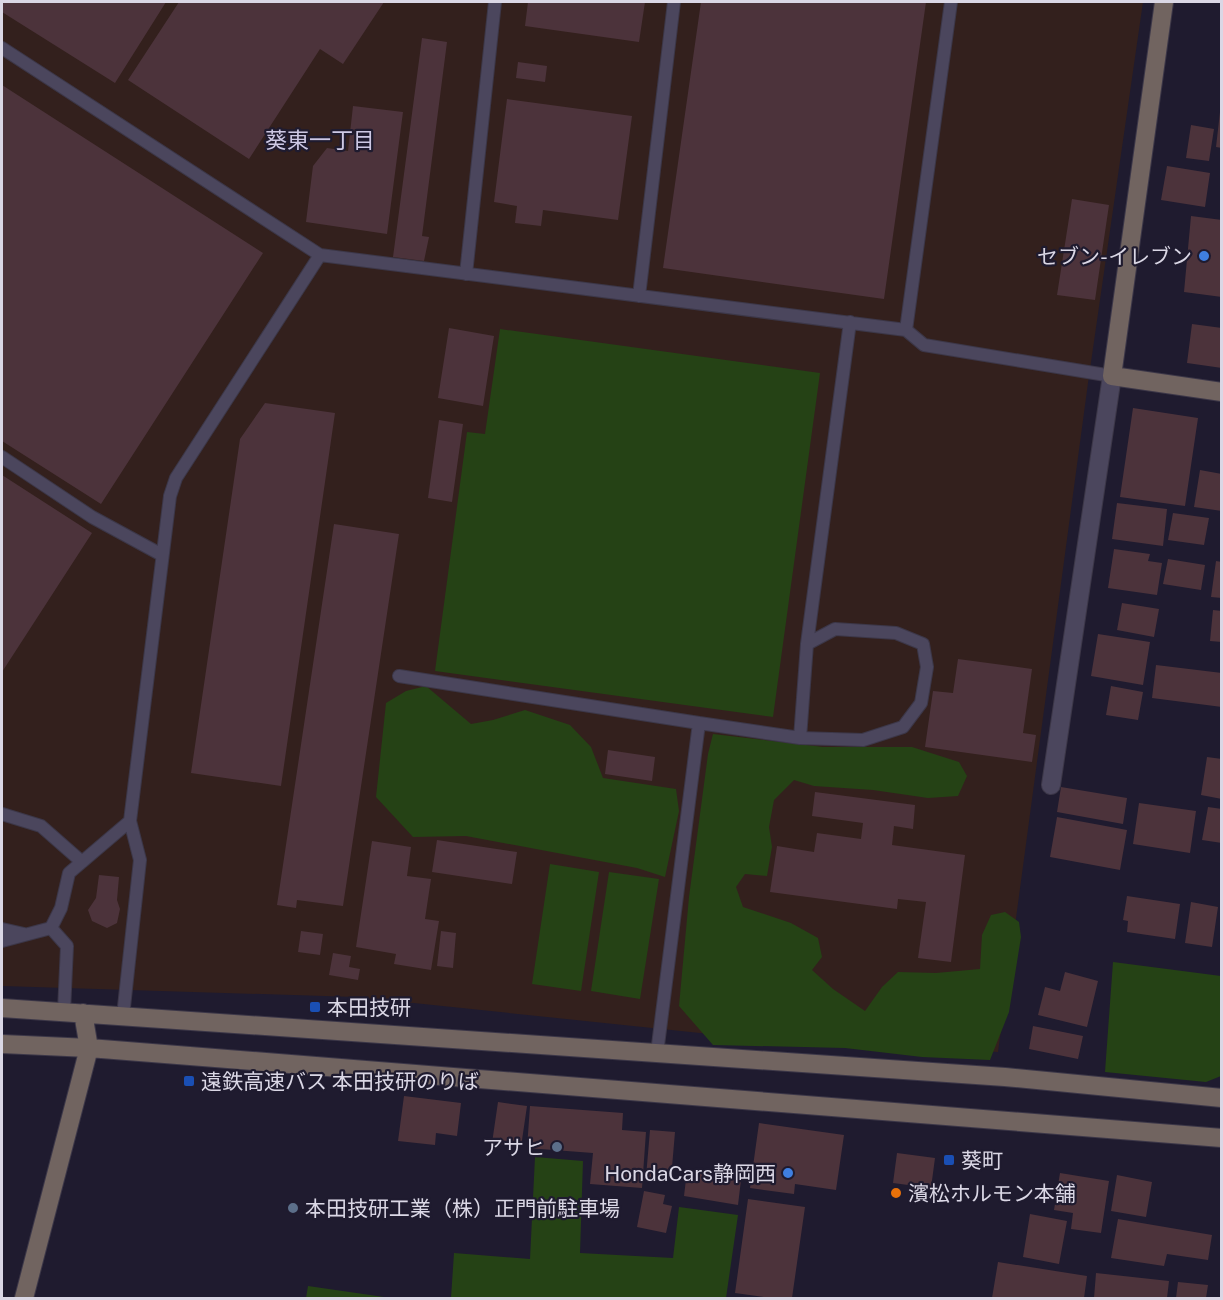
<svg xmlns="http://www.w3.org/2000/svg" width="1223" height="1300" viewBox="0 0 1223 1300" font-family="'Public Sans','Noto Sans JP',sans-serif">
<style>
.industrial{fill:#33201d}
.green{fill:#254215}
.building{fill:#4c333b}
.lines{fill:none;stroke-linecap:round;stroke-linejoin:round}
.lane-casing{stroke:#3c3748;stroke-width:14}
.street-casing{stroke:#3c3748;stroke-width:20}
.secondary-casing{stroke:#3c3748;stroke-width:20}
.lane{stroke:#4b465d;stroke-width:12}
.street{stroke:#4b465d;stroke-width:18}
.secondary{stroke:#716460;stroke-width:18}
.shop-dot{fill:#3f7fe0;stroke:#1f1b2f;stroke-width:2}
.transit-dot{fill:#1a4fb4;stroke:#1f1b2f;stroke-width:2}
.service-dot{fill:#5c6f8a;stroke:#1f1b2f;stroke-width:2}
.food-dot{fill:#e8710a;stroke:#1f1b2f;stroke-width:2}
.labels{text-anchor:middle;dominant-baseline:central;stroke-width:4.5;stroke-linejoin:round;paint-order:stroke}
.poi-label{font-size:21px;fill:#dad7e5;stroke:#1f1b2f;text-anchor:start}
.neighbourhood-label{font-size:22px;fill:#cdc8e4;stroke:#1f1b2f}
</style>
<rect width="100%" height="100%" fill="#1f1b2f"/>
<path class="industrial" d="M2,2h1141l-55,381 -90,669 -298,-19 -344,-36 -354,-11z"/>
<path class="green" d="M500,329l320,44 -47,344 -338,-46 32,-239 18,2z
M426,686l45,38 22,-4 32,-10 45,15 21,22 12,31 73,11 3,22 -14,66 -28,-9 -171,-32 -53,1 -37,-40 10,-94 20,-12z
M713,734l110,13h89l47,15 8,14 -9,20 -30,2 -55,-8 -59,-4 -20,-6 -20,20 -5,27 3,20 -5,29 -22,-2 -9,13 7,20 48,16 27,15 4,19 -10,13 21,19 32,22 17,-24 16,-15 38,1 44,-4 2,-34 9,-20 14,-3 14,10 2,15 -12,75 -19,48 -68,-3 -77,-9 -132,-3 -34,-39 10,-109 19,-143z
M550,864l49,8 -18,119 -49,-7z
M609,872l50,7 -19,120 -49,-8z
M1113,962l108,14v100l-15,6 -101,-10z
M535,1157l48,4 -3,92 93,5 6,-51 59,8 -12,83h-275l3,-45 76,6z
M308,1286l83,12h-85z"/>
<path class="building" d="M2,2h164l-51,81 -113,-71z
M179,2h205l-41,62 -23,-15 -71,110 -121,-79z
M528,2h117l-6,40 -114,-16z
M701,2h225l-42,297 -221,-31z
M422,38l25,4 -25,194 7,1 -5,24 -31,-4z
M518,62l29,4 -2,16 -29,-4z
M2,85l261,168 -162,251 -99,-63z
M507,99l125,17 -14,104 -75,-10 -2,16 -26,-3 2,-17 -23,-4z
M353,106l50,6 -16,122 -81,-12 7,-56 14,-18 21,3z
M1220,112h2v36l-6,-1z
M1191,125l23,4 -5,32 -23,-3z
M1167,166l43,7 -5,34 -44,-7z
M1072,199l37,6 -14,95 -38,-5z
M1191,216l31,4v77l-38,-5z
M1192,324l30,4v40l-35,-5z
M449,328l45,8 -11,70 -45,-8z
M265,403l70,10 -54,373 -90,-13 49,-334z
M1133,408l65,10 -13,88 -65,-9z
M439,420l24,4 -11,78 -24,-4z
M1200,470l22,4v37l-28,-4z
M2,475l90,58 -90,139z
M1117,503l50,6 -4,37 -51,-7z
M1173,513l36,5 -5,27 -36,-5z
M334,524l65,10 -56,372 -46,-6 -1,8 -19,-3z
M1114,549l36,5 -2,7 14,2 -5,32 -49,-7z
M1168,559l37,6 -4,25 -38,-6z
M1216,561l6,1v36l-11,-1z
M1122,603l37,6 -5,28 -37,-7z
M1213,610l9,1v31l-12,-1z
M1098,634l52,8 -7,43 -52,-9z
M958,659l74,10 -9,64 13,2 -4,27 -107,-15 8,-56 20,2z
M1156,665l66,8v34l-70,-9z
M1111,686l32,6 -5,28 -32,-5z
M608,750l47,7 -3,24 -47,-7z
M1207,757l15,2v40l-21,-4z
M1061,787l66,11 -4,26 -66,-12z
M815,792l100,13 -2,24 -19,-3 -2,19 73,10 -14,107 -33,-4 8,-56 -28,-3 -1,10 -127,-17 7,-46 37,6 3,-19 44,6 2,-16 -51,-7z
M1139,803l57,8 -6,42 -57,-9z
M1208,807l14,2v34l-20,-3z
M1057,817l70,13 -7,40 -70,-13z
M437,840l80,12 -5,32 -80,-12z
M372,841l39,6 -4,29 24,3 -6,40 14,2 -8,49 -37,-6 2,-10 -40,-7z
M99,875l20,2 -2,23 3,9 -3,14 -10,5 -15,-7 -4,-11 8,-12z
M1127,896l53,8 -5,35 -48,-7 1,-11 -5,-1z
M1191,902l27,5 -6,40 -27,-4z
M301,931l22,3 -3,21 -22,-3z
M441,931l15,2 -3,35 -16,-2z
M333,953l18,3 -2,11 11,2 -2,11 -29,-5z
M1065,972l33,9 -11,46 -49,-12 7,-28 15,4z
M1033,1026l50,10 -5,23 -49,-10z
M404,1096l57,7 -4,33 -21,-3 -1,12 -37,-4z
M498,1102l29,4 -6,41 -29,-4z
M530,1106l93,7 -1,17 24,2 -4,56 -52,-4 3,-31 -66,-5z
M759,1123l85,12 -8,55 -41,-6 -1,10 -44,-6z
M650,1130l25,2 -4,47 -25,-2z
M897,1153l38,5 -4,30 -38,-5z
M687,1171l54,9 -3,25 -54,-9z
M1060,1173l49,8 -8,52 -30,-4 2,-16 -19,-3z
M1117,1175l35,7 -6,35 -35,-6z
M644,1191l21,4 -2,9 9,2 -6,27 -29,-6z
M748,1199l57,8 -13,91h-20l-37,-5z
M1030,1214l37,7 -8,43 -36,-7z
M1118,1219l94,16 -4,25 -41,-6 -3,12 -53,-8z
M998,1262l89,14 -3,22h-92z
M1096,1273l73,8 -2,17h-73z
M1178,1282l30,3 -2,13h-30z"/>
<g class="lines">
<g class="lane-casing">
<path id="lane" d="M2,48l318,207 -144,223 -6,18 -40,325 10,39 -17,156
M320,255l586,75 45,-328
M466,274l29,-272
M639,296l35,-294
M906,330l18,15 188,31
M2,457l90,60 70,38
M807,644l43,-322
M399,676l300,47 -42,330
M699,723l101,15 7,-94 28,-15 61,4 27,11 4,23 -6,36 -18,24 -40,13 -63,-2
M2,814l39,12 41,36
M51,928l16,18 -3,65
M2,929l22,5
M2,941l49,-13 10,-20 8,-35 61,-52"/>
</g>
<g class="street-casing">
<path id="street" d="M1051,785l61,-409"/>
</g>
<g class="secondary-casing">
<path id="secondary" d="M1164,2l-52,374 110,16
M2,1008l1003,69 217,21
M2,1044l87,4 1133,90
M24,1298l65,-250 -6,-35"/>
</g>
<use href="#lane" class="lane"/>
<use href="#street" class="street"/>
<use href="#secondary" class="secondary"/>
</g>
<g class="shop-dot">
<circle cx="1204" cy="256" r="6"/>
<circle cx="788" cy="1173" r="6"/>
</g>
<g class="transit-dot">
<rect x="309" y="1001" width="12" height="12" rx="3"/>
<rect x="183" y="1075" width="12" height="12" rx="3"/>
<rect x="943" y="1154" width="12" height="12" rx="3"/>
</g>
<g class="service-dot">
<circle cx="557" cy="1147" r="6"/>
<circle cx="293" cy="1208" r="6"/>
</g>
<circle class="food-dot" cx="896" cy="1193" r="6"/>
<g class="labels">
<g class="poi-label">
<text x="1192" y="256" text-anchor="end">セブン-イレブン</text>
<text x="327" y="1007">本田技研</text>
<text x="201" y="1081">遠鉄高速バス 本田技研のりば</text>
<text x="545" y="1147" text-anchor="end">アサヒ</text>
<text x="961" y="1160">葵町</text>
<text x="776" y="1173" text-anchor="end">HondaCars静岡西</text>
<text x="908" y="1193">濱松ホルモン本舗</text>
<text x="305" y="1208">本田技研工業（株）正門前駐車場</text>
</g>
<g class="neighbourhood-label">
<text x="320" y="140">葵東一丁目</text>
</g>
</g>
<rect width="1223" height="1300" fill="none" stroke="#dad7e5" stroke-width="6"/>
</svg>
